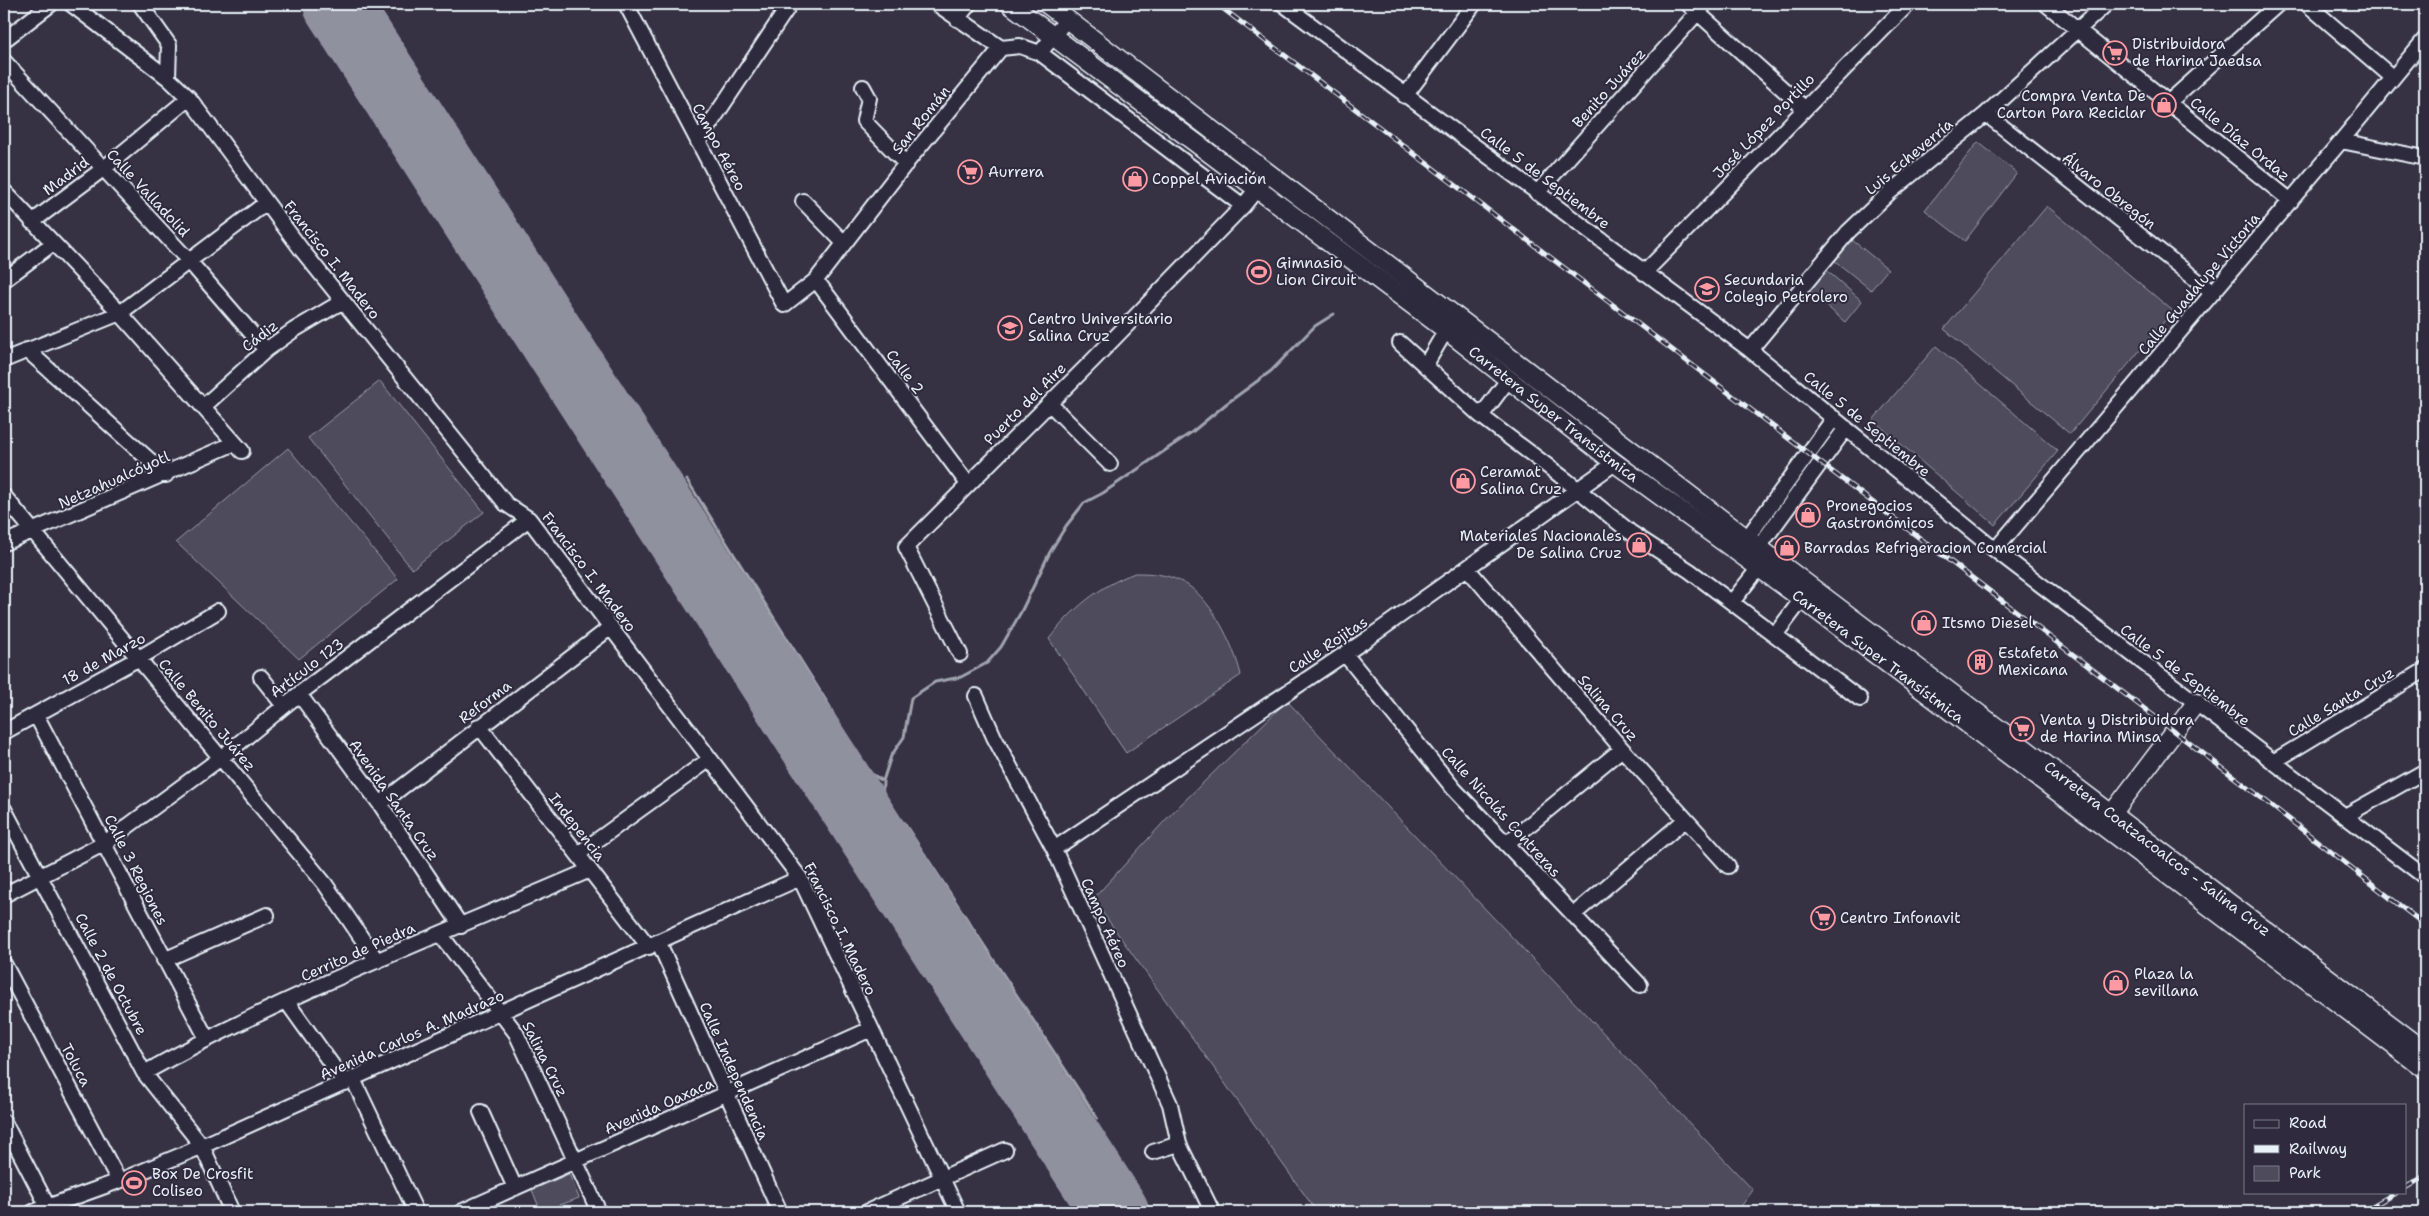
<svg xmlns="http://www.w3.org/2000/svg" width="2429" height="1216" viewBox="0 0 2429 1216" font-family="'Shantell Sans',sans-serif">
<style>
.green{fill:#4d4b5c;stroke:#9a9eaa}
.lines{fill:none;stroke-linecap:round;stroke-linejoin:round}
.stream{stroke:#a0a4af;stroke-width:3}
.runway{stroke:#8f929e;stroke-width:68}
.minor-casing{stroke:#e8f1f8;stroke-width:18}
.major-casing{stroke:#e8f1f8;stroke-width:21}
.minor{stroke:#2f2a3d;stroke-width:14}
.major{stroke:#2f2a3d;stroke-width:18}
.rail-casing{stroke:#e8f1f8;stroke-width:5}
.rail{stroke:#2f2a3d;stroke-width:3;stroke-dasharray:9;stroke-linecap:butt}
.labels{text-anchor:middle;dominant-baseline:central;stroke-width:4;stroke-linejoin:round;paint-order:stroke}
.poi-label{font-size:15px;fill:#e8f1f8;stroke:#2f2a3d;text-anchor:start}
.street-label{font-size:15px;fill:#e8f1f8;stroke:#2f2a3d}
</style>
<rect width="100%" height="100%" fill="#363244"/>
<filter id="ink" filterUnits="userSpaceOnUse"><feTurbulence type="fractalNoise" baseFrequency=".02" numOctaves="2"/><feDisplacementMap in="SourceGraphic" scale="10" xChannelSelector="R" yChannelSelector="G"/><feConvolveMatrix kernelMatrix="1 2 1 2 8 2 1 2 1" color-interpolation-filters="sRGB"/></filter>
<g filter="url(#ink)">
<path class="green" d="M1978,142l39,31 -52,68 -40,-31z
M2047,206l126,105 -103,123 -126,-105z
M1852,240l36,29 -17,21 -36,-29z
M1825,269l37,32 -17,21 -37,-32z
M1936,346l122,105 -63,74 -122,-105z
M380,381l104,131 -72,57 -104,-131z
M288,448l110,131 -99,80 -123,-117z
M1135,573c16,0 31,1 45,8 30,13 54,64 61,94l-115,78 -77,-114c23,-30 50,-53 86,-66z
M1287,701l466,489 -16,22h-420l-224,-313 78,-85z
M569,1174l10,24 -38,14 -9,-22z"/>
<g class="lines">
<path class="stream" d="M687,480l143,227 16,36 2,16 35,22c-1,29 -2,25 21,42l193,295
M883,781l8,-25 13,-19 7,-39 24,-16 26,-5 26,-14 14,-16 20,-35 29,-60 16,-26 18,-23 19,-10 89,-61 34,-28 45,-33 44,-45 19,-12"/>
<path class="runway" d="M337,4l778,1208"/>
<g class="minor-casing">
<path id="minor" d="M71,4l97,74 21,20 112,151 205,255 23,15 271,359 158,334
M140,4l29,41 -1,33
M626,4l158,301 32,-25 91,-118 94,-114 19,-2 20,7 27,-34
M937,4l64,44
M1283,4l467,346 245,200 430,327
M1688,4l116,104
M2046,4l245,197
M2307,4l85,73
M957,19l12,-15
M4,40l47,-36
M1040,53l203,153
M4,61l185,200 77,89
M863,87l6,11 -5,23 42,43
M1405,96l69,-92
M2169,102l109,-98
M1986,114l227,179
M2341,141l84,17
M698,142l92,-138
M4,191l116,122 122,138
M1537,193l168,-189
M803,201l41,42
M32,222l71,-53 86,-71
M1644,273l264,-269
M4,280l48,-36
M816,280l152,204
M1400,343l81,73 85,64 64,52 60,39 170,128
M27,350l139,125
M1750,350l98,-118 42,-40 96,-78 120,-110
M4,360l116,-47 146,-110
M1425,366l21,-36
M1050,404l60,60
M204,406l62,-56 28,-20 49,-29
M1481,416l27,-36
M4,496l321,388 52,77
M4,543l231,-100
M1742,545l92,-127
M1995,550l346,-409 84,-102
M1753,555l93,-127
M1467,568l155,181 106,117
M1732,602l26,-33
M1775,635l27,-36
M960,654l-54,-107 187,-187 150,-154 26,-32
M1345,654l109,135 186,196
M261,677l23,29
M299,694l81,110 81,122
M976,696l18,41 60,112 116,255 9,40 -26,8
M36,715l171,324
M479,726l170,221
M4,732l135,-74 79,-47
M2273,762l152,-92
M380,804l231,-177
M4,809l140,264 58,73 30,66
M2345,816l80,-45
M1506,844l116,-95
M1054,849l313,-210 248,-176
M578,854l132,-95
M4,895l101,-52 117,-86 77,-63 230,-175
M1573,915l112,-95
M440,934l76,99 83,179
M659,943l121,269
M164,960l103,-45
M4,964l115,217
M287,1002l58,81
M144,1073c143,-80 296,-138 446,-203
M353,1079l63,133
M481,1112l34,76
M4,1122l44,85
M1179,1144l32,65 -1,3
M33,1212l86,-31 72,-30 609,-273
M461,1212l410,-183
M867,1212l138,-62"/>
</g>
<g class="major-casing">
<g id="major">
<path id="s1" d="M1010,4l436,326 169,133 187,136 623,470"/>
<path id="s2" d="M1047,4l699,534 679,513"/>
<path d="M2103,821l8,-6 85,-112"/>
</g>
</g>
<use href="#minor" class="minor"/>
<use href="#major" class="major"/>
<g class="rail-casing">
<path id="rail" d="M1217,4l1046,795 162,126
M2405,1188l20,-12
M2362,1212l35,-20"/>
</g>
<use href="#rail" class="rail"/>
</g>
</g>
<defs>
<g id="supermarket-ring" transform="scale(1.25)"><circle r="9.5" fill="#2f2a3d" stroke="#ff9aa2" stroke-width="1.5"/><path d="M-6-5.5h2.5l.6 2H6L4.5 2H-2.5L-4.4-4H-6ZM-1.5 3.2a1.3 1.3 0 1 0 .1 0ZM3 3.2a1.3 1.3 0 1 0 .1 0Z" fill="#ff9aa2"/></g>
<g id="shop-ring" transform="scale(1.25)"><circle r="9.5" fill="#2f2a3d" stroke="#ff9aa2" stroke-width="1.5"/><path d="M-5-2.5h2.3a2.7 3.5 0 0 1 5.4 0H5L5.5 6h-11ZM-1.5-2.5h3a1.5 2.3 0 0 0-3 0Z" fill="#ff9aa2"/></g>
<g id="stadium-ring" transform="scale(1.25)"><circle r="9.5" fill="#2f2a3d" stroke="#ff9aa2" stroke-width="1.5"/><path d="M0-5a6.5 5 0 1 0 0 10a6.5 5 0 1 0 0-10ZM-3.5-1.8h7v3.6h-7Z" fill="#ff9aa2"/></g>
<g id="school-ring" transform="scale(1.25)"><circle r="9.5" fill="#2f2a3d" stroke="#ff9aa2" stroke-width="1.5"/><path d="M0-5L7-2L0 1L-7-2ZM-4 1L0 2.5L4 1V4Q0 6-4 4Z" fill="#ff9aa2"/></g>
<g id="building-ring" transform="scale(1.25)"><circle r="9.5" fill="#2f2a3d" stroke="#ff9aa2" stroke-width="1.5"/><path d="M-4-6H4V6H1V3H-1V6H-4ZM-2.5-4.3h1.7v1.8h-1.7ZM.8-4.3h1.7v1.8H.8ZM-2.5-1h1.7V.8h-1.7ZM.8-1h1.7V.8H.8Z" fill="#ff9aa2"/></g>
</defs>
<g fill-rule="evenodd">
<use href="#supermarket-ring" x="2115" y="53"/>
<use href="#shop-ring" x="2164" y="105"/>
<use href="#supermarket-ring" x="970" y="172"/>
<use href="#shop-ring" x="1135" y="179"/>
<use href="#stadium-ring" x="1259" y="272"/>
<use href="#school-ring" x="1707" y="289"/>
<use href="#school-ring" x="1010" y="328"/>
<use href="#shop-ring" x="1463" y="481"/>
<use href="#shop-ring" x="1808" y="515"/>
<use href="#shop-ring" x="1639" y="545"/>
<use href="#shop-ring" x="1787" y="548"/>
<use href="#shop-ring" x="1924" y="623"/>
<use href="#building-ring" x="1980" y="662"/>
<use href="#supermarket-ring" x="2022" y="729"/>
<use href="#supermarket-ring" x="1823" y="918"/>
<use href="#shop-ring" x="2116" y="983"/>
<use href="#stadium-ring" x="134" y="1183"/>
</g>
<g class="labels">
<g class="poi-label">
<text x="2132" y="44">Distribuidora<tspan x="2132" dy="17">de Harina Jaedsa</tspan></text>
<text x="2146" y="96" text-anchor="end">Compra Venta De<tspan x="2146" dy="17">Carton Para Reciclar</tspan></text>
<text x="988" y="172">Aurrera</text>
<text x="1152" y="179">Coppel Aviación</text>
<text x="1276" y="263">Gimnasio<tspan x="1276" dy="17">Lion Circuit</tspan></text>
<text x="1724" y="280">Secundaria<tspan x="1724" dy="17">Colegio Petrolero</tspan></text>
<text x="1028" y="319">Centro Universitario<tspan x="1028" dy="17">Salina Cruz</tspan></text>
<text x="1480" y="472">Ceramat<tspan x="1480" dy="17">Salina Cruz</tspan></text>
<text x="1826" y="506">Pronegocios<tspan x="1826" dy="17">Gastronómicos</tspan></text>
<text x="1622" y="536" text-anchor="end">Materiales Nacionales<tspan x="1622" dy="17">De Salina Cruz</tspan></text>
<text x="1804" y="548">Barradas Refrigeracion Comercial</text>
<text x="1942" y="623">Itsmo Diesel</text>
<text x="1998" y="653">Estafeta<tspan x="1998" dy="17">Mexicana</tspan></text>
<text x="2040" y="720">Venta y Distribuidora<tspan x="2040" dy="17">de Harina Minsa</tspan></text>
<text x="1840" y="918">Centro Infonavit</text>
<text x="2134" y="974">Plaza la<tspan x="2134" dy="17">sevillana</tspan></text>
<text x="152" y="1174">Box De Crosfit<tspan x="152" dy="17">Coliseo</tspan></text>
</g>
<g class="street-label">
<text transform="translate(1609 88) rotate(-48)">Benito Juárez</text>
<text transform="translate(921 120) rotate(-51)">San Román</text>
<text transform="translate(1764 126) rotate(-46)">José López Portillo</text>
<text transform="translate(2240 139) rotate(39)">Calle Díaz Ordaz</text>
<text transform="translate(719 147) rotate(62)">Campo Aéreo</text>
<text transform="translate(1909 157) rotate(-40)">Luis Echeverría</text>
<text transform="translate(66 176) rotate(-37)">Madrid</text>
<text transform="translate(1545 178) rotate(37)">Calle 5 de Septiembre</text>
<text transform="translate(2109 191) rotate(38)">Álvaro Obregón</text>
<text transform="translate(148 193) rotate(47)">Calle Valladolid</text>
<text transform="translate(332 260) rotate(52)">Francisco I. Madero</text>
<text transform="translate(2199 284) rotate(-50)">Calle Guadalupe Victoria</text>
<text transform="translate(260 336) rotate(-38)">Cádiz</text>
<text transform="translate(905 372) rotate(53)">Calle 2</text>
<text transform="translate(1025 404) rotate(-45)">Puerto del Aire</text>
<text stroke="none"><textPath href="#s1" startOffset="681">Carretera Super Transístmica</textPath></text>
<text transform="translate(1867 424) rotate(39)">Calle 5 de Septiembre</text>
<text transform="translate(114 480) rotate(-24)">Netzahualcóyotl</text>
<text transform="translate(589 572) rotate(53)">Francisco I. Madero</text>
<text transform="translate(1328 645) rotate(-33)">Calle Rojitas</text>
<text stroke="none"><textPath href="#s1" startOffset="1086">Carretera Super Transístmica</textPath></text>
<text transform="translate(104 659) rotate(-29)">18 de Marzo</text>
<text transform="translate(307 668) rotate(-37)">Artículo 123</text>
<text transform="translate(2185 675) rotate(37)">Calle 5 de Septiembre</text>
<text transform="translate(485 702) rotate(-37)">Reforma</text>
<text transform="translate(2341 702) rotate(-31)">Calle Santa Cruz</text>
<text transform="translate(1608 708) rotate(49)">Salina Cruz</text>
<text transform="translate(207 715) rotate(50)">Calle Benito Juárez</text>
<text transform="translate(394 800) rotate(55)">Avenida Santa Cruz</text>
<text transform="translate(1501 812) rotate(48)">Calle Nicolás Contreras</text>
<text transform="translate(577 827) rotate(52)">Indepencia</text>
<text stroke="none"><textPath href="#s2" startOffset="1395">Carretera Coatzacoalcos - Salina Cruz</textPath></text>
<text transform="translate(136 870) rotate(63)">Calle 3 Regiones</text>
<text transform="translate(1105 923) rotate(66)">Campo Aéreo</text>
<text transform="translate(840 929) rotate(64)">Francisco I. Madero</text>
<text transform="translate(358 952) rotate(-24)">Cerrito de Piedra</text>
<text transform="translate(111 974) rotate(62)">Calle 2 de Octubre</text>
<text transform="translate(412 1035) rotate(-24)">Avenida Carlos A. Madrazo</text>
<text transform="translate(545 1059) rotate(63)">Salina Cruz</text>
<text transform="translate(76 1065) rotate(62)">Toluca</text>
<text transform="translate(734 1071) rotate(66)">Calle Independencia</text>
<text transform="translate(659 1106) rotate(-24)">Avenida Oaxaca</text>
</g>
</g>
<rect width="2429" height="1216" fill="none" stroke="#2f2a3d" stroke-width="20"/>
<rect x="10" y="10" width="2409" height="1196" fill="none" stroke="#e8f1f8" stroke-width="2" filter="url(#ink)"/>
<rect x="2244" y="1104" width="162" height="90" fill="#2f2a3d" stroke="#797a88"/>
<rect x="2254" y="1120" width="25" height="8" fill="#2f2a3d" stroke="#797a88"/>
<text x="2289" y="1128" font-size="15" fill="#e8f1f8">Road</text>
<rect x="2254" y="1145" width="25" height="8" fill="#e8f1f8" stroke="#797a88"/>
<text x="2289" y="1154" font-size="15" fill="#e8f1f8">Railway</text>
<rect x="2254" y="1166" width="25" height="15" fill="#4d4b5c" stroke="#797a88"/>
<text x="2289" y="1178" font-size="15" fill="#e8f1f8">Park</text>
</svg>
